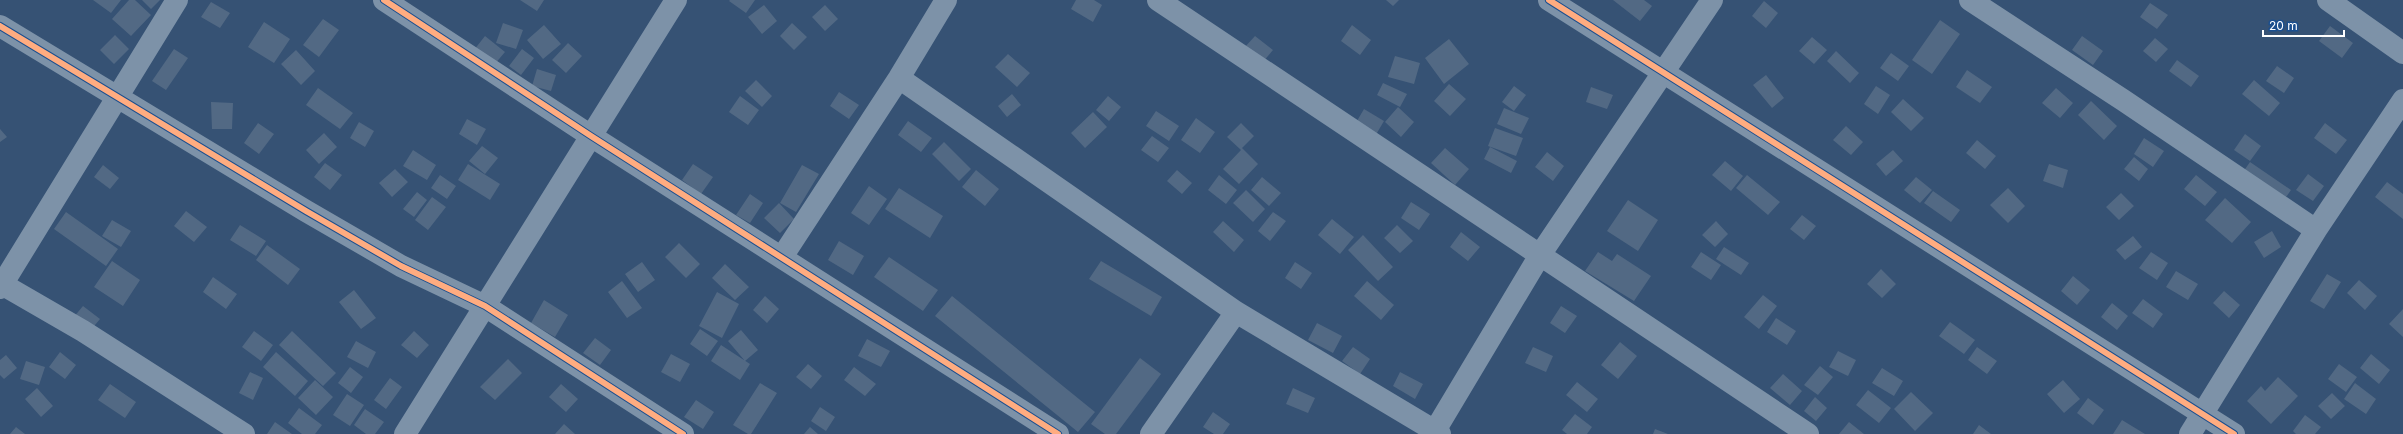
<svg xmlns="http://www.w3.org/2000/svg" width="2403" height="434" viewBox="0 0 2403 434" font-family="Inter,sans-serif">
<style>
.building{fill:#526984}
.lines{fill:none;stroke-linecap:round;stroke-linejoin:round}
.street{stroke:#7d92a8;stroke-width:22}
.cycleway-casing{stroke:#1b4f8f;stroke-width:8}
.cycleway{stroke:#ffac80;stroke-width:6}
</style>
<rect width="100%" height="100%" fill="#365274"/>
<path class="building" d="M93,0h28l-10,13z
M129,0h6l16,15 -20,21 -19,-17z
M142,0h18l-9,9z
M520,0h24l-7,11z
M730,0h25l-9,13 -17,-12z
M1076,0h18l8,5 -9,17 -22,-13z
M1386,0h13l-6,6z
M1613,0h31l8,6 -12,15z
M1764,1l14,12 -12,15 -14,-12z
M211,2l19,11 -10,15 -19,-11z
M2150,3l18,12 -11,14 -17,-12z
M764,5l13,16 -15,13 -14,-17z
M825,5l13,14 -13,12 -13,-14z
M323,19l16,11 -20,27 -16,-12z
M1940,20l20,14 -28,40 -20,-14z
M264,22l26,17 -16,24 -26,-16z
M503,23l20,7 -7,19 -20,-6z
M792,23l15,14 -13,13 -14,-14z
M544,25l17,19 -18,15 -16,-19z
M1352,25l19,15 -11,15 -19,-14z
M2330,26l23,17 -11,15 -23,-17z
M115,35l14,14 -15,15 -14,-14z
M485,36l20,16 -11,13 -20,-15z
M1255,36l18,14 -11,13 -18,-15z
M2082,36l21,15 -10,14 -21,-15z
M1812,37l15,13 -13,14 -15,-13z
M2155,38l13,11 -12,13 -13,-11z
M1449,39l20,25 -25,20 -19,-26z
M568,43l14,13 -16,17 -14,-13z
M174,49l14,9 -22,32 -14,-9z
M522,49l12,9 -13,17 -12,-9z
M296,50l19,21 -14,14 -20,-21z
M1836,51l23,22 -9,10 -23,-22z
M1891,53l18,13 -11,15 -18,-13z
M1008,54l22,19 -13,14 -22,-20z
M1395,56l25,7 -6,21 -26,-7z
M2177,60l22,16 -8,11 -22,-16z
M2277,66l17,12 -10,15 -18,-12z
M537,69l19,6 -5,16 -19,-5z
M1967,70l25,17 -12,16 -24,-16z
M1766,75l18,23 -12,10 -19,-23z
M756,80l16,16 -10,11 -17,-16z
M2254,80l26,23 -11,13 -27,-22z
M1383,83l24,11 -7,13 -23,-12z
M1449,84l17,15 -16,17 -16,-15z
M1514,86l12,9 -12,16 -12,-9z
M1876,86l14,9 -12,19 -14,-10z
M1591,87l22,8 -6,14 -21,-7z
M318,88l35,25 -13,16 -34,-24z
M2056,88l17,15 -13,15 -18,-15z
M839,92l20,13 -10,14 -19,-13z
M1012,94l9,11 -14,12 -9,-11z
M740,96l19,14 -11,15 -19,-13z
M1108,96l13,11 -12,14 -13,-11z
M1903,99l21,19 -13,13 -20,-19z
M2091,101l26,25 -13,14 -26,-25z
M211,102l22,1 -1,26h-20z
M1398,107l16,15 -13,15 -16,-15z
M1504,108l25,10 -8,16 -24,-10z
M1364,109l20,12 -10,17 -20,-12z
M1156,111l23,15 -10,15 -23,-15z
M1093,112l14,15 -22,21 -14,-15z
M1196,118l19,14 -15,21 -19,-13z
M467,119l19,10 -9,16 -18,-11z
M908,121l24,17 -11,14 -23,-17z
M359,122l15,9 -9,16 -15,-9z
M258,123l16,11 -15,20 -15,-11z
M1241,123l13,13 -12,12 16,16 -19,20 -16,-15 18,-19 -14,-13z
M2325,123l22,17 -11,14 -22,-16z
M1846,126l17,16 -12,13 -18,-15z
M1495,128l28,10 -7,18 -28,-10z
M0,129l7,8 -7,5z
M324,133l13,14 -18,17 -13,-14z
M2245,134l16,12 -11,15 -16,-11z
M1152,136l17,12 -11,14 -17,-12z
M2144,138l20,13 -11,16 -19,-13z
M1977,140l19,16 -11,13 -19,-16z
M944,142l27,27 -12,12 -27,-27z
M482,146l16,12 -13,16 -16,-13z
M1490,147l27,14 -6,12 -27,-14z
M1445,148l24,21 -14,16 -24,-22z
M413,150l23,15 -9,15 -24,-14z
M1893,150l10,11 -17,15 -10,-12z
M1547,152l17,14 -11,15 -18,-14z
M2134,157l14,12 -9,12 -15,-12z
M1725,161l18,15 -12,15 -19,-16z
M2250,162l41,28 -7,10 -41,-28z
M325,163l17,12 -12,15 -16,-13z
M468,164l32,20 -10,16 -32,-20z
M693,164l20,13 -12,17 -19,-14z
M2049,164l19,6 -5,18 -20,-7z
M103,165l16,13 -9,11 -16,-12z
M802,165l17,9 -23,38 -16,-9z
M395,169l13,13 -16,15 -13,-14z
M976,170l23,19 -14,17 -23,-19z
M1177,170l15,13 -10,11 -15,-13z
M2308,174l16,12 -11,15 -17,-11z
M440,175l16,11 -9,13 -16,-11z
M1219,175l18,15 -11,14 -18,-14z
M1747,175l33,27 -12,13 -32,-27z
M2196,175l21,17 -12,14 -21,-17z
M1262,177l19,16 -12,13 -18,-16z
M1916,177l16,13 -12,13 -16,-13z
M2387,182l16,12v25l-28,-22z
M869,186l18,13 -18,26 -18,-12z
M899,188l44,28 -13,22 -45,-29z
M2008,188l17,18 -17,17 -18,-18z
M1246,190l19,19 -12,13 -20,-19z
M1933,191l27,19 -9,12 -27,-19z
M417,192l10,8 -13,17 -11,-8z
M2121,193l13,13 -15,14 -13,-13z
M750,194l13,9 -13,20 -14,-8z
M432,197l14,10 -18,23 -13,-10z
M2225,198l26,24 -19,21 -27,-23z
M1628,200l30,20 -20,31 -31,-20z
M1411,202l19,12 -11,16 -18,-12z
M779,203l15,16 -14,14 -16,-15z
M186,211l21,16 -13,15 -20,-16z
M66,212l52,37 -12,17 -52,-37z
M1273,212l13,9 -16,20 -12,-10z
M1802,215l14,11 -12,14 -14,-11z
M1332,219l22,18 -14,17 -22,-19z
M112,220l19,11 -10,16 -19,-11z
M1223,221l21,19 -10,12 -21,-20z
M1716,221l12,13 -13,13 -13,-12z
M240,225l26,16 -10,15 -26,-16z
M1397,225l16,16 -13,12 -16,-15z
M2272,231l9,16 -17,11 -10,-16z
M1461,232l19,15 -12,14 -18,-14z
M1363,235l30,32 -15,14 -30,-31z
M2133,236l9,11 -17,13 -9,-10z
M839,241l25,15 -11,19 -25,-15z
M679,243l21,21 -14,14 -21,-21z
M267,245l33,24 -12,16 -32,-25z
M1724,247l25,16 -8,12 -25,-16z
M1598,252l14,9 5,-7 34,22 -17,25 -49,-30z
M1701,252l20,13 -10,15 -20,-13z
M2151,252l17,11 -11,17 -18,-12z
M889,257l49,33 -15,21 -49,-34z
M112,261l28,19 -17,26 -29,-19z
M1101,261l61,36 -11,19 -62,-37z
M642,262l13,18 -17,12 -13,-18z
M1295,262l17,11 -11,16 -16,-11z
M725,264l24,23 -14,13 -23,-22z
M1881,269l15,15 -14,14 -15,-14z
M2176,271l22,13 -10,16 -22,-13z
M2327,274l14,8 -17,27 -14,-8z
M2073,276l17,14 -13,15 -16,-14z
M213,277l24,17 -11,15 -23,-17z
M2359,280l18,16 -12,14 -18,-17z
M622,281l20,27 -15,10 -19,-26z
M1367,281l27,24 -13,15 -27,-24z
M354,290l22,28 -15,11 -22,-27z
M2224,291l16,14 -11,13 -16,-15z
M717,292l22,12 -17,34 -23,-12z
M1763,295l14,11 -18,23 -15,-12z
M765,296l14,13 -12,14 -14,-13z
M952,296l143,116 -17,20 -143,-116z
M2143,299l20,15 -10,14 -21,-15z
M544,300l24,15 -13,22 -24,-14z
M2112,303l16,13 -11,14 -16,-13z
M83,306l17,13 -10,12 -17,-13z
M1561,306l16,10 -12,17 -15,-10z
M2403,309v28l-14,-13z
M1776,318l20,13 -9,14 -20,-13z
M1950,322l25,18 -11,14 -25,-18z
M1317,323l25,13 -9,17 -25,-13z
M700,329l18,12 -11,15 -17,-12z
M741,330l17,20 -13,11 -17,-20z
M254,331l19,14 -12,16 -19,-14z
M292,331l44,42 -13,13 -44,-41z
M414,331l15,14 -12,13 -16,-13z
M595,338l16,12 -11,15 -17,-12z
M867,339l23,12 -9,16 -23,-11z
M356,341l20,11 -8,16 -21,-11z
M1620,342l17,14 -19,23 -17,-14z
M721,345l29,19 -10,16 -29,-19z
M1353,347l17,12 -10,15 -18,-13z
M1533,347l20,9 -7,16 -21,-9z
M1977,347l20,14 -10,13 -19,-14z
M1838,351l18,9 -8,16 -19,-9z
M60,352l16,13 -11,14 -16,-12z
M276,352l32,29 -13,15 -32,-29z
M671,354l19,10 -10,18 -19,-10z
M2371,354l19,16 -11,14 -19,-16z
M6,355l11,13 -13,11 -4,-4v-15z
M1140,358l21,16 -45,60h-11l-14,-10z
M508,359l14,14 -27,27 -15,-13z
M26,361l19,6 -6,18 -19,-6z
M808,364l14,12 -11,13 -15,-12z
M2339,364l18,13 -11,15 -18,-13z
M1820,366l13,11 -15,18 -14,-10z
M350,367l13,10 -12,16 -13,-10z
M854,367l22,17 -11,12 -21,-16z
M1882,368l21,13 -9,15 -22,-13z
M250,372l13,6 -10,22 -14,-7z
M1400,372l23,12 -8,15 -22,-13z
M1783,374l19,17 -12,14 -20,-17z
M2278,377l20,19 -27,28 -24,-23 14,-15 4,5z
M390,378l12,9 -16,22 -12,-9z
M315,380l18,17 -17,18 -18,-17z
M2063,380l17,19 -16,14 -17,-19z
M1577,382l21,17 -11,13 -21,-17z
M760,383l17,10 -26,41h-3l-15,-9z
M2355,383l21,16 -10,15 -22,-15z
M110,384l26,18 -11,16 -27,-18z
M561,384l17,15 -12,13 -17,-15z
M37,388l16,18 -12,11 -16,-18z
M1293,388l22,10 -7,15 -22,-9z
M1868,390l23,18 -12,15 -23,-18z
M1911,392l22,21 -18,18 -21,-22z
M2332,393l13,13 -14,13 -13,-13z
M347,394l17,11 -14,21 -17,-11z
M1815,397l12,11 -11,13 -12,-10z
M2088,398l16,12 -11,15 -16,-12z
M696,400l18,12 -11,17 -19,-12z
M820,407l15,10 -9,14 -15,-10z
M299,408l23,17 -7,9h-13l-14,-11z
M365,409l19,13 -9,12h-9l-12,-9z
M1213,412l17,12 -7,10h-9l-11,-7z
M1575,414l17,13 -5,7h-20l-5,-4z
M2305,415l16,12 -6,7h-19l-3,-3z
M2122,420l23,14h-32z
M275,422l17,12h-25z
M1849,422l15,12h-25z
M564,424l11,10h-20z
M1979,425l12,9h-18z
M16,427l9,7h-15z
M810,427l8,7h-14z
M1655,429l13,5h-15z"/>
<g class="lines">
<path class="street" d="M384,0l207,136 467,298
M1158,0l650,434
M1549,0l685,434
M1970,0l153,100 193,130
M2328,0l75,53
M0,26l306,185 95,55 84,40 198,128
M899,78l337,234 204,122
M782,257l117,-179 47,-78
M0,283l83,48 161,103
M0,288l177,-288
M405,434l271,-434
M1151,434l85,-122
M1433,434l107,-179 172,-255
M2190,434l126,-204 87,-130"/>
<g class="cycleway-casing">
<path id="cycleway" d="M384,0l207,136 467,298
M1549,0l685,434
M0,26l306,185 95,55 84,40 198,128"/>
</g>
<use href="#cycleway" class="cycleway"/>
</g>
<path d="M2263 30v6h81v-6" fill="none" stroke="#ffffff" stroke-width="2"/>
<text x="2269" y="30" font-size="12" fill="#ffffff" stroke="#1b4f8f" stroke-width="3" paint-order="stroke">20 m</text>
</svg>
